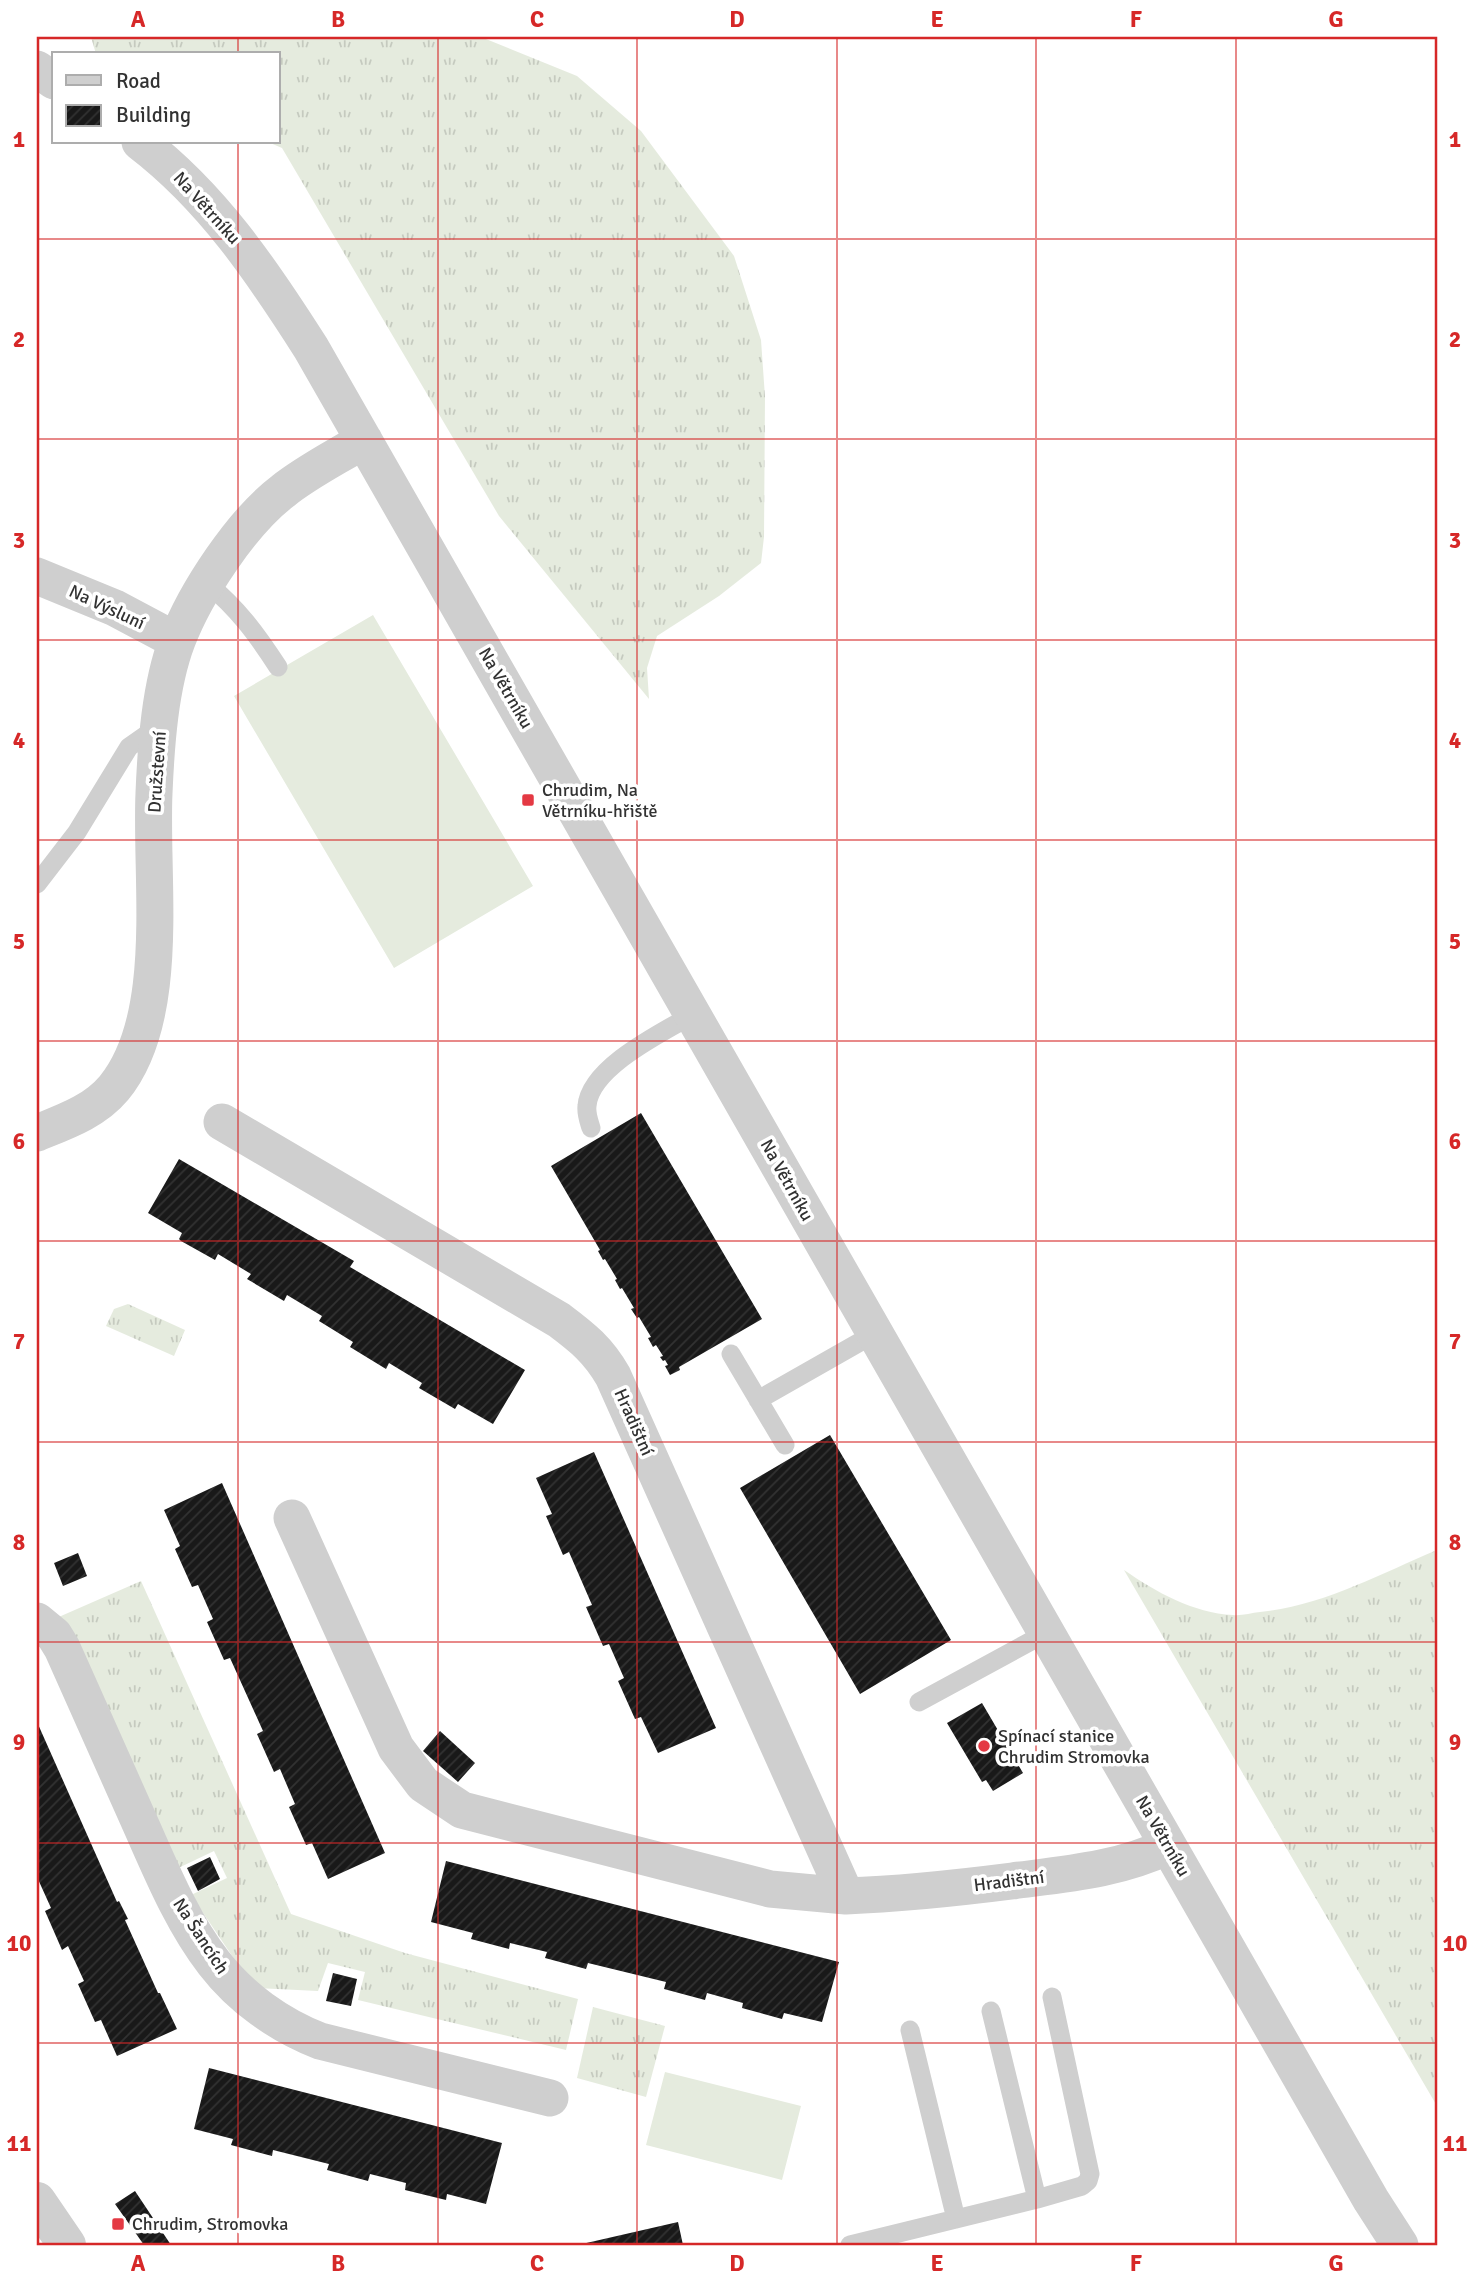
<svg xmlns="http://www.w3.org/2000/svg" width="1474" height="2282" viewBox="0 0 1474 2282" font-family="Signika,sans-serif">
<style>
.grass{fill:url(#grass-tufts)}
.pitch{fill:#e5ebde}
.building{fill:url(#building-hatch)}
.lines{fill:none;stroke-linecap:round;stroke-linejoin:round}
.service{stroke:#cfcfcf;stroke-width:19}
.minor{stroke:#cfcfcf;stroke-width:37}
.tertiary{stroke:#cfcfcf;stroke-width:38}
.grid{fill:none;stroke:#d62828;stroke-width:2;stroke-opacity:0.55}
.poi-dot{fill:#e43943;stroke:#fff;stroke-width:2.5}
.labels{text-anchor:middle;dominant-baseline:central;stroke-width:7;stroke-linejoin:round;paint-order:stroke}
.street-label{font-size:18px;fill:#323232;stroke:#fff}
.poi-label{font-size:18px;fill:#323232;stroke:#fff;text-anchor:start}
.neatline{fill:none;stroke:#d62828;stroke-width:2.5}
.grid-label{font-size:23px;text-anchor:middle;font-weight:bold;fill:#d62828}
</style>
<defs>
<pattern id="grass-tufts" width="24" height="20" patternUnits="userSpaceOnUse" patternTransform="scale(1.75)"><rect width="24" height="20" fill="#e5ebde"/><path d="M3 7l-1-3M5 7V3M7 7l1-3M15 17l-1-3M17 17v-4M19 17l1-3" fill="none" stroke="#c5cabf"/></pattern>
<pattern id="building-hatch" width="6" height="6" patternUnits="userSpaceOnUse" patternTransform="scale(1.75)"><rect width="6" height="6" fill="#191919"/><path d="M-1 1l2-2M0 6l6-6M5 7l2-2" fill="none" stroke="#323232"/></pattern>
</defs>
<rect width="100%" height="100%" fill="#fff"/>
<path class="grass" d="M91,37h390l96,39 64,55 93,125 27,84 4,57 -1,140 -3,26 -42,33 -62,40 -10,32 2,31 -150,-183 -217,-368 -14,-6h10v-88h-182z
M128,1304l57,26 -11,26 -68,-30 8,-17z
M1437,1550v556l-313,-536c32,22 69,43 109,45 8,1 18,-2 27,-3 62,-6 120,-38 177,-62z
M141,1581l150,333 114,39 173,46 -12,51 -208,-50 7,-28 -37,-9 -10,28 -62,-3 -9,-10 -56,-83 36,-17 -13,-27 -44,21 -125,-249z
M593,2007l72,19 -19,71 -69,-19z"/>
<path class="pitch" d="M373,615l160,271 -139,82 -160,-272z
M665,2072l136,34 -19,74 -136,-35z"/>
<path class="building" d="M641,1113l121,206 -83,48 1,3 -10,5 -5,-9 3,-1 -3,-5 -2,1 -3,-4 3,-1 -7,-11 -3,2 -5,-9 3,-1 -12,-20 -2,1 -6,-9 3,-1 -12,-20 -2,1 -5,-9 2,-1 -12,-20 -2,1 -5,-9 2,-1 -49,-84z
M179,1159l175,102 -4,6 175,103 -32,54 -35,-20 -3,5 -36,-21 3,-5 -33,-20 -3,6 -36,-22 3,-5 -34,-21 3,-5 -35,-21 -3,6 -37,-22 4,-5 -33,-20 -3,6 -34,-19 -2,-2 3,-6 -34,-20z
M830,1435l121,205 -91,54 -120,-206z
M594,1452l122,276 -58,25 -17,-36 -6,2 -17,-38 6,-3 -15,-34 -6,2 -17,-39 6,-2 -23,-53 -6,3 -17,-39 6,-2 -16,-36z
M222,1483l163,370 -57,26 -16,-36 -6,2 -17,-38 6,-3 -15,-35 -6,3 -17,-38 6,-3 -33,-73 -6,2 -17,-38 6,-3 -15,-34 -6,2 -17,-38 5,-3 -16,-36z
M78,1553l9,23 -24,10 -9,-23z
M982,1703l41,70 -30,18 -7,-11 -4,2 -35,-59z
M37,1722l80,180 2,-1 9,18 -3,1 33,73h2l17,36 -60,27 -16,-36 -6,2 -17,-38 6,-3 -16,-35 -6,4 -17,-39 6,-3 -14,-31z
M440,1731l35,32 -17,19 -35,-31z
M210,1857l10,22 -22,12 -11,-23z
M446,1861l393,101 -17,60 -38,-9 -2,6 -40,-11 1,-5 -36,-10 -2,7 -41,-11 2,-7 -78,-19 -2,6 -41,-11 2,-6 -37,-9 -1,6 -38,-10 2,-6 -42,-11z
M333,1973l24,6 -6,27 -25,-5z
M209,2068l293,75 -16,61 -39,-10 -1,6 -41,-10 1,-7 -36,-9 -2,7 -41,-11 2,-6 -56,-14 -1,6 -41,-11 2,-6 -39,-10z
M135,2191l36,54h-27l-29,-41z
M678,2222l5,23h-101v-1z"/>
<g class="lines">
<path class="service" d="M207,583c31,26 49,50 71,84
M37,884l40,-52 52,-85 20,-14 11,-2
M591,1128c-2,-7 -5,-14 -4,-22 3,-39 76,-74 107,-92
M731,1354l54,91
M758,1400l116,-66
M919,1702l127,-69
M910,2030l46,189
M1037,2199l45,-13 6,-5 2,-7 -38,-177
M850,2245l187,-46 -46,-188"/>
<path class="minor" d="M37,69l17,12
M140,142c72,55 122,129 171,206l1060,1852 29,45
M37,576l78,32 62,33
M222,1122l337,198c24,18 39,30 54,56l233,520c56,-2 111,-8 166,-15 54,-7 107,-11 156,-35
M37,1133c27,-11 57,-21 77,-45 58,-71 36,-208 40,-295 2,-48 6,-107 23,-152 18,-48 65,-119 106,-150 25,-20 54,-34 81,-51
M292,1518l104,230 27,36 39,26 308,79 76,7
M37,1621l17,14 8,13c26,58 52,116 78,175 21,47 42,99 74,140 27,35 65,62 106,78l230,57"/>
<path class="tertiary" d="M37,2201l30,44"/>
</g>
<path class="grid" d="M238,37v17M438,37v2208M637,37v2208M837,37v2208M1036,37v2208M1236,37v2208M238,142v2103M37,239h1400M37,439h1400M37,640h1400M37,840h1400M37,1041h1400M37,1241h1400M37,1442h1400M37,1642h1400M37,1843h1400M37,2043h1400"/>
<g class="poi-dot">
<rect x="521" y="793" width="14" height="14" rx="3.5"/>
<circle cx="984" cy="1746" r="7"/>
<rect x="111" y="2217" width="14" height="14" rx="3.5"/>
</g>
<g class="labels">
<g class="street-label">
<text transform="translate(207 208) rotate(48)">Na Větrníku</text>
<text transform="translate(107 607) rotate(25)">Na Výsluní</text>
<text transform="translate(506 688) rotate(60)">Na Větrníku</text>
<text transform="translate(157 772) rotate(-86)">Družstevní</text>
<text transform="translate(787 1180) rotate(61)">Na Větrníku</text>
<text transform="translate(634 1422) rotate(66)">Hradištní</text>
<text transform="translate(1163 1836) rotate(60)">Na Větrníku</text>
<text transform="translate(1009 1881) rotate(-7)">Hradištní</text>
<text transform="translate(201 1936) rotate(57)">Na Šancích</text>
</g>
<g class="poi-label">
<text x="542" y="790">Chrudim, Na<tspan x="542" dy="21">Větrníku-hřiště</tspan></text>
<text x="998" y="1736">Spínací stanice<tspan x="998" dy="21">Chrudim Stromovka</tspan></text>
<text x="132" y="2224">Chrudim, Stromovka</text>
</g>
</g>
<rect width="1474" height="2282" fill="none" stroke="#ffffff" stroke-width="77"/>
<rect x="52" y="52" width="228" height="91" fill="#ffffff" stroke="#adadad" stroke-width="2"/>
<rect x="66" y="75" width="35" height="10" fill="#cfcfcf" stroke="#adadad" stroke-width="2"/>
<text x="116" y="88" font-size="21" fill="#323232">Road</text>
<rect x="66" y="105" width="35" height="21" fill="url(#building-hatch)" stroke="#adadad" stroke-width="2"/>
<text x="116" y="122" font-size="21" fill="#323232">Building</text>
<rect x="38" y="38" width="1398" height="2206" class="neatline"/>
<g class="grid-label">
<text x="138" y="27">A</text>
<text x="338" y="27">B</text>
<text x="537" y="27">C</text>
<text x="737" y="27">D</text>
<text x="937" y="27">E</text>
<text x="1136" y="27">F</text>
<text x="1336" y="27">G</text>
<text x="19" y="147">1</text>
<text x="1455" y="147">1</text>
<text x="19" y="347">2</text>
<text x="1455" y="347">2</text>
<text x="19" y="548">3</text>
<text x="1455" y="548">3</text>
<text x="19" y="748">4</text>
<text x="1455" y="748">4</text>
<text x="19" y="949">5</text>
<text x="1455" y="949">5</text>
<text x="19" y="1149">6</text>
<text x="1455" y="1149">6</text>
<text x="19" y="1349">7</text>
<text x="1455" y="1349">7</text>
<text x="19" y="1550">8</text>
<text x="1455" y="1550">8</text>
<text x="19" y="1750">9</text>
<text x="1455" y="1750">9</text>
<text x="19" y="1951">10</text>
<text x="1455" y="1951">10</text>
<text x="19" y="2151">11</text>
<text x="1455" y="2151">11</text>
<text x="138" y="2271">A</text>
<text x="338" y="2271">B</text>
<text x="537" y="2271">C</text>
<text x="737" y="2271">D</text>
<text x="937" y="2271">E</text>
<text x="1136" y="2271">F</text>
<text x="1336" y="2271">G</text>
</g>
</svg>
